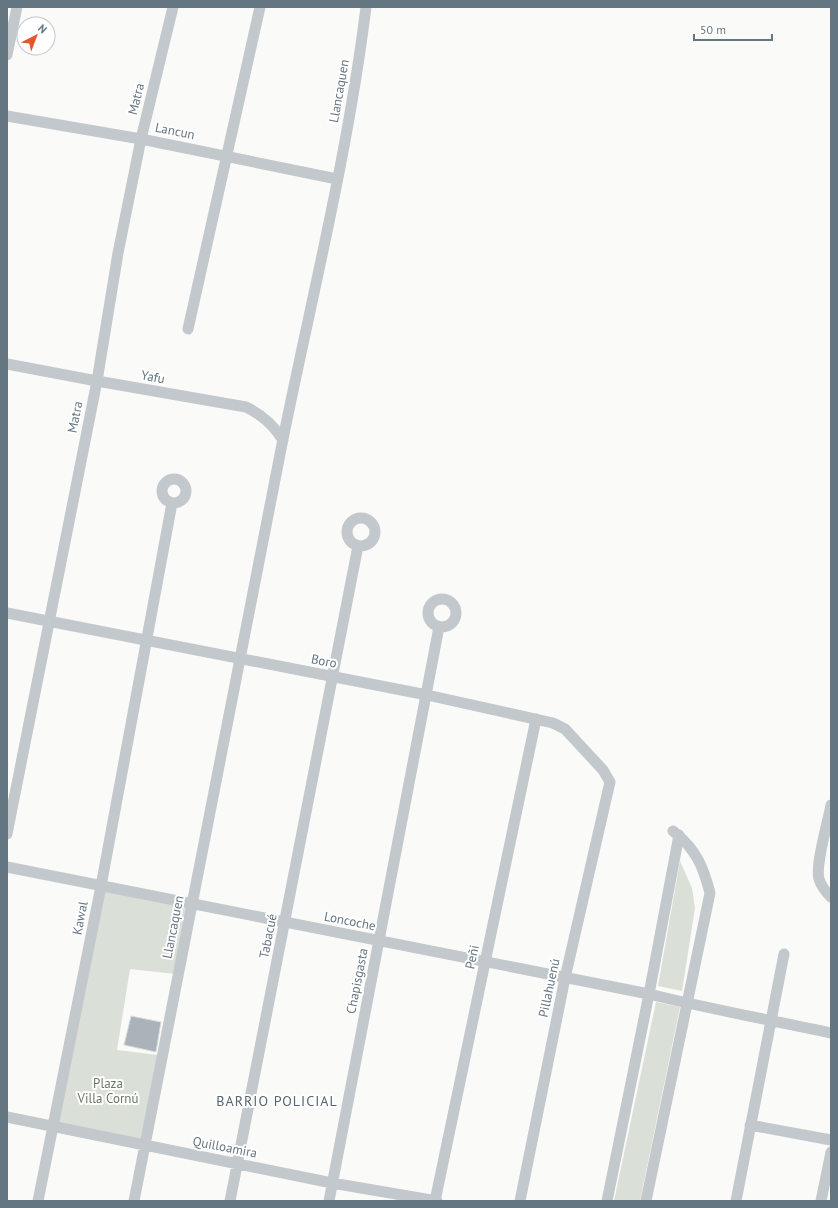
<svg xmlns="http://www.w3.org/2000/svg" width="838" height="1208" viewBox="0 0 838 1208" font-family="'PT Sans',sans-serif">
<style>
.green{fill:#dadfd7}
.building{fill:#aab3b9;stroke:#dcdcda}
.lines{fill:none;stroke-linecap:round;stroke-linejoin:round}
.minor{stroke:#c3c8cc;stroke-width:11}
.labels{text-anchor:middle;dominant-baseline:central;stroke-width:4;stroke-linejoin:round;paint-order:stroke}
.street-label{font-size:13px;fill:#657683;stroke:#fff}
.park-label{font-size:13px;fill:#687a64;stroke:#fff}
.neighbourhood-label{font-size:14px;letter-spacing:1px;fill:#57646e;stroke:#fff}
</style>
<rect width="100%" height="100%" fill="#fafaf8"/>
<path class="green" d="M680,861l12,27 3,20 -13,83 -24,-5z
M103,889l84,18 -12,67 -45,-5 -13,81 41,5 -16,85 -84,-17z
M656,1002l24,5 -40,194h-26z"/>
<path class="building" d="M131,1016l30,6 -5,30 -32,-7z"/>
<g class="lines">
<path class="minor" d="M7,55l10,-48
M7,116l134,23 196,40
M188,329l72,-322
M7,364l90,17 149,26c15,7 28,19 37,33
M162 491a12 12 0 1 1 24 0a12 12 0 1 1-24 0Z
M347 532a14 14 0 1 1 28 0a14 14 0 1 1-28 0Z
M428 613a14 14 0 1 1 28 0a14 14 0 1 1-28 0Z
M7,613l420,82 126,28 12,6 38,41 7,12 -45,196 -45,223
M831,805c-3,17 -16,60 -12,74 2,7 7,13 12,18
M7,834l90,-453 21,-128 23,-114 32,-132
M7,867l642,127c61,15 121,26 182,39
M7,1117l325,66 105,18
M750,1125l81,15
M38,1201l63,-315 71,-383
M134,1201c49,-254 98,-508 149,-762 29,-143 65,-286 83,-432
M230,1201l128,-655
M329,1201l110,-574
M435,1201l101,-482
M607,1201l42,-207 30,-159
M646,1201l64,-308c-7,-27 -14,-44 -37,-62
M736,1201l48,-247
M821,1201l10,-49"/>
</g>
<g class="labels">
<g class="street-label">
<text transform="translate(339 91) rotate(-80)">Llancaquen</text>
<text transform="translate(136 99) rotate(-76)">Matra</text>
<text transform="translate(175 131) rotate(11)">Lancun</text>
<text transform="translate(153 377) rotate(10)">Yafu</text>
<text transform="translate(75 417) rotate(-79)">Matra</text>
<text transform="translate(324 661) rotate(11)">Boro</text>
<text transform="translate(80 918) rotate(-79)">Kawal</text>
<text transform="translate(350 921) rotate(11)">Loncoche</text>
<text transform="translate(173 927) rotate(-79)">Llancaquen</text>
<text transform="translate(268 936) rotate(-79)">Tabacué</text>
<text transform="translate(472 957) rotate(-78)">Peñi</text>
<text transform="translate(357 981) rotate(-79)">Chapisgasta</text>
<text transform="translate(549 988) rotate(-78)">Pillahuenú</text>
<text transform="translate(225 1147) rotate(11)">Quilloamira</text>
</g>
<g class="park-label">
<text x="108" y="1083">Plaza<tspan x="108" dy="15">Villa Cornú</tspan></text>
</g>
<g class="neighbourhood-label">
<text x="277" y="1101">BARRIO POLICIAL</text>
</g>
</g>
<rect width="838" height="1208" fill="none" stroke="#657683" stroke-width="16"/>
<g transform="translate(36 36) rotate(42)"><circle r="19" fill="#ffffff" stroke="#c1c8cd"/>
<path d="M0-3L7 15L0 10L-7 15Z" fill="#e4572e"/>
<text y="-6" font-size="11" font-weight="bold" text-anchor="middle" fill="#657683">N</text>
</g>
<path d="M694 34v6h78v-6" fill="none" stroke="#657683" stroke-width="2"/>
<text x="700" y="34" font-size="12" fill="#657683" stroke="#ffffff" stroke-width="3" paint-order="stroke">50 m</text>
</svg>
